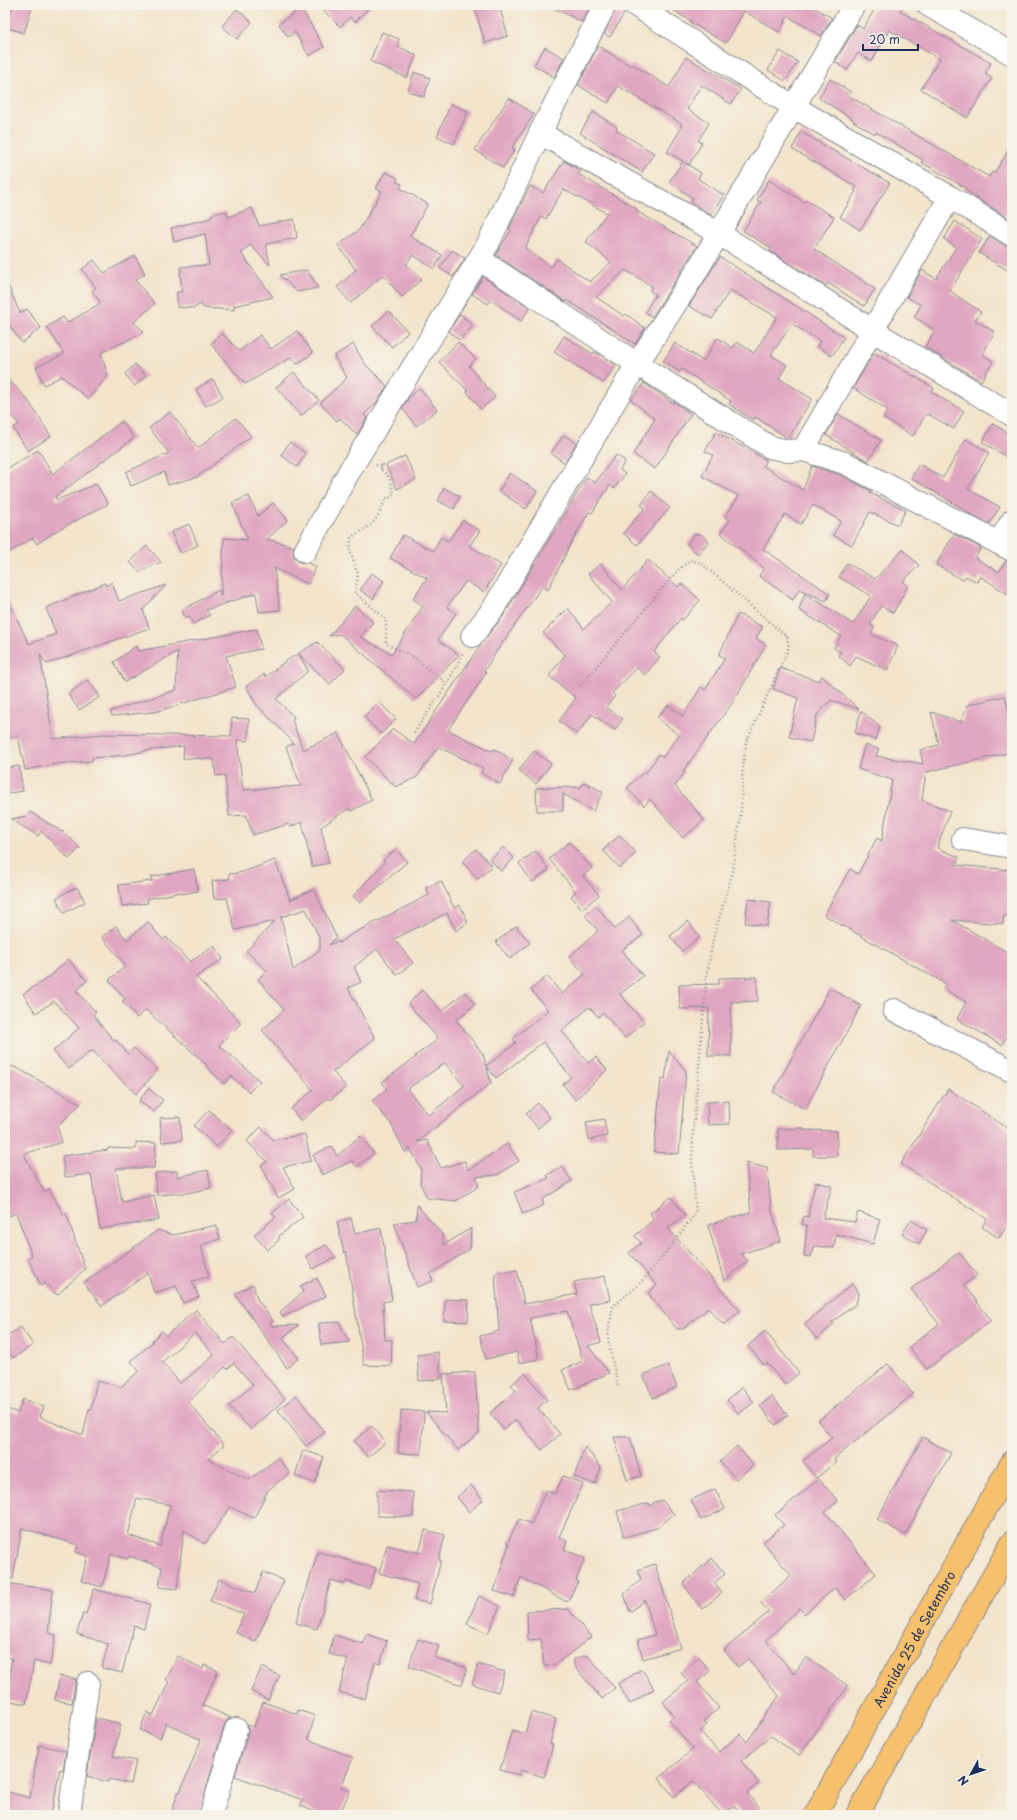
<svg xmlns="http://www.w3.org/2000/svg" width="1017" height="1820" viewBox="0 0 1017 1820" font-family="'Playpen Sans',sans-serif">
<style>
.building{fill:#e1a6c1;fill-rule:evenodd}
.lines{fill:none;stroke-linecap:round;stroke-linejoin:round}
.minor-casing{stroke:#878a94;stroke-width:24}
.highway-casing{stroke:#878a94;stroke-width:24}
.path{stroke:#878a94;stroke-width:2.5;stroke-dasharray:1 3;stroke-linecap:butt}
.minor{stroke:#fff;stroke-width:22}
.highway{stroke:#f7c06c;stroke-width:22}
.labels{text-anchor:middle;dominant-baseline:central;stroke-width:3.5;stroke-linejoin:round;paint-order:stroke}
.street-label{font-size:13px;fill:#1b2f5e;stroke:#f7f3e8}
</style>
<rect width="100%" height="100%" fill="#f7f3e8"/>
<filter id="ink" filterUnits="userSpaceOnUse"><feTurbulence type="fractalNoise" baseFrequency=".025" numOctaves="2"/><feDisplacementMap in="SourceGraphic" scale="8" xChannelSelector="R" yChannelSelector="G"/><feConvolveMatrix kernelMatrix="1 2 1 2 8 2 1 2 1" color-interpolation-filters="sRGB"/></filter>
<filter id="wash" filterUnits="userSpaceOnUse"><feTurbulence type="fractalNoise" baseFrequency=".012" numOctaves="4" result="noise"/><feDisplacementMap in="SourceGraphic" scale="16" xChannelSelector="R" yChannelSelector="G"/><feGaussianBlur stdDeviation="0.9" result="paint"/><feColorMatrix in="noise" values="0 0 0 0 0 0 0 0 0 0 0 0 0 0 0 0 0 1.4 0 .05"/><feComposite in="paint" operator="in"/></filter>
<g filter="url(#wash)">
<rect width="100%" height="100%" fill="#f3e4cb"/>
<g id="blocks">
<path class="building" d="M13,5h20l-9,28 -19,-6z
M318,5h54l-17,17 -5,-5 -10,10z
M474,5h25l9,31 -23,7z
M548,5h43l-9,17z
M617,5h6l2,7 -15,25 -6,-3z
M665,5h145l22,13 -11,18 -33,-20 -9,16 -35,-21 -18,32 -35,-20v-2z
M877,5h27l-4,6 91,52 -6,11 7,4 -25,40 -46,-29 19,-30 -51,-29 -17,31 -14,-8 -11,17 -12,-8 22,-37 6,4z
M301,8l23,39 -15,9 -14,-24 -7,5 -9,-13z
M237,9l15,13 -15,17 -15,-13z
M382,32l17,7 -2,7 19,9 -9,23 -37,-17z
M598,46l33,20 1,-2 37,23 17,-30 55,32 -10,15 -30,-19 -14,24 22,14 -11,18 4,2 -13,22 -5,-3 17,11 -3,6 26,16 -13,20 -20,-13 2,-4 -24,-16 14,-21 -16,-9 15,-25 -2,-1 2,-2 -64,-38 -10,17 -30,-18z
M545,47l19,11 -10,19 -20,-12z
M780,51l18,11 -13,19 -17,-11z
M414,72l16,6 -6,19 -16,-6z
M830,79l21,13 -2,4 140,81 3,-5 2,1 18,-28v75l-36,-22 1,-1 -12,-7 1,-2 -45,-26 2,-2 -47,-28 -1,2 -22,-13 1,-1 -35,-22z
M509,98l25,16 -22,34 3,1 -12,19 -28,-18z
M451,104l17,7 -14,33 -17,-8z
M593,112l24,15 -1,3 38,23 -12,19 -62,-39z
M801,132l89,51 -30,47 -20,-13 16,-26 -2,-1 3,-3 -65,-38z
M564,161l17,10 -3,3 59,35 -1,2 61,35 -45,71 -7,-5 11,-18 -6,-3 2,-5 -27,-16 -29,27 28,19 2,-2 19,14 -10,16 -68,-44 -1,2 -70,-47 15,-25 -2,-1 21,-43 13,7zM563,189l44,24 -21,29 25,20 -21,20 -33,-23 -6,8 -26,-19 17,-32 4,3z
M385,172l13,6 -2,4 6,2 -2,4 28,16 -18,32 32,19 -8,14 -21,-14 -7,9 16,15 -20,18 -19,-22 -32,28 -14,-16 19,-17 -18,-25 21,-15 23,-39 -6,-2z
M769,180l35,22 2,-2 28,17 -20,32 61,40 -11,17 -36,-23 -2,3 -56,-35 1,-3 -28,-17 18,-29 -4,-2z
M252,208l7,18 35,-7 3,19 -31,6 4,21 -20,-20 -9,8 32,44 -39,9v4l-30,-2 -3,-4 -7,4 -17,-1v-15h5l-2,-25 29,-2 -4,-31 -31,8 -3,-14 40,-10v-3l15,-4 2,6z
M955,221l27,18 -32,52 31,21 -6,8 20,12 -13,23 11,6 -12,20 -56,-34 10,-17 -21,-13 7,-12 -14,-8 15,-27 14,9 20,-32 -12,-8z
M990,236l15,10 7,1v26l-33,-20z
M452,250l13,8 -12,19 -13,-9z
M135,256l10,18 -10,6 20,24 -21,18 10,10 -43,21 7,23 -20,23 -26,-23 -18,9 -8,-18 28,-13 -17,-27 16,-10 4,6 34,-20 -9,-12 4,-3 -14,-19 12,-9 10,13z
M720,257l124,80 -12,19 -15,-10 3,-5 -28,-17 -21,31 16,10 -8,13 33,21 -24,39 -33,-21 -2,3 -24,-16 2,-3 -49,-32 -2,3 -17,-11 12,-18 28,18 15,-23 15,10 4,-6 17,11 23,-36 -47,-27 -18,29 -23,-13z
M307,270l11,18 -21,4 -17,-17z
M483,277l47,31 -9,13 -30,-21 -3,4 -16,-10z
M5,278l15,35 7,-4 14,19 -19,15 -17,-23z
M389,311l19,21 -16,15 -20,-21z
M460,314l13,12 -14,14 -10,-9z
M297,331l16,22 -16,11 -5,-7 -47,27 -34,-40 11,-11 17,18 21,-16 11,14z
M564,336l29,18 1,-2 5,2 17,11 -12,18 -50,-31z
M458,342l18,17 -7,7 26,31 -14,12 -14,-17 1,-1 -29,-29z
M353,344l12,20 22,22 -10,16 -13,13 3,3 -10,17 -17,-17 -3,3 -17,-18 27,-25 -13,-22z
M874,353l60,35 -3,4 33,19 -10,18 -26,-15h-2l-13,22 -30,-18 5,-8 -35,-22z
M135,364l11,12 -11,10 -10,-12z
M294,372l25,28 -18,16 -25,-29z
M5,376l22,23 24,37 -23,15 -15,-23 6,-4 -14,-15z
M213,379l10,18 -17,9 -10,-17z
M644,383l29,20 1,-1 17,12 -36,55 -22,-15 22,-35 -24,-19z
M420,388l17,22 -21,16 -14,-18 8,-12z
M170,412l28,36 38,-30 15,18 -54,41 -29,8 -4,-13 -33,14 -5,-14 43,-19 -20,-25z
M838,414l43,26 -13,21 -42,-26z
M122,421l12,17 -79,59 2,3 39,-16 12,20 -52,27 -19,13 -4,-6 -28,17v-85l33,-20 15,24z
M993,424l19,11v25l-30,-18z
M716,432l50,28 -3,6 40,24 9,-24 28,9 31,16 -1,2 36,17 -8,15 -28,-13 -18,33 -19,-10 8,-14 -28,-16 -12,19 -16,-10 -22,35 67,45 -4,7 -27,-12 -6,11 -34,-24 5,-8 -44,-35 10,-12 -5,-4 14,-21 -37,-20 11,-21 -8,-4z
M564,435l12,8 -11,20 -14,-10z
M966,439l23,14 -21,36 32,18 -11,17 -22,-12v-1l-56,-33 8,-14 24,14z
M290,442l16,12 -9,13 -16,-12z
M616,455l9,6 -5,9 5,4 -11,15 -4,-4 -18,28 -3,-1 -20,35 -21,43 -5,-5 -47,67 -12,19 2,2 -38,57 44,21 2,-2 19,11 -13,24 -19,-11 2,-5 -45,-21 -21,30 -21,10 -31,-30 28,-28 21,15 67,-100 23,-29 83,-138 8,6z
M405,456l11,23 -19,10 -11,-24z
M510,473l27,18 -11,18 -27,-18z
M444,488l16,8 -6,13 -16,-8z
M651,491l19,17 -33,37 -14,-12 22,-25 -4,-3z
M249,496l9,20 15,-13 15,17 -21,19 27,8 -1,5 1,5 5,5 9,1 8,4 -8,17 -34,-16 6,42 -21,2 -3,-19 -50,17 4,5 -17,9 -4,-8 -4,2 -3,-8 37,-20 2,6 3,-58 24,2 -16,-37z
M463,520l17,11 -11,15 32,19 -17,27 -18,-11 -19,26 9,6 -18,27 21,15 -43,44 -76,-65 -11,2 26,-30 18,16 -13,15 32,17 31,-48 -10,-7 14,-21 -37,-20 13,-23 30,16 8,-14 7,4z
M189,524l9,21 -17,8 -10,-21z
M695,534h6l8,7 -11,13 -11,-10z
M954,534l27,14 -6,10 24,14 7,-11 6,1v35l-32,-21 -3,6 -11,-6 -3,4 -27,-15z
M147,546l14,16 -22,10 -9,-10z
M903,550l16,15 -16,17 5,4 -15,27 -12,-7 -11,18 4,4 -3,6 27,12 -11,24 -31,-14 -6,10 -12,-11 3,-3 -7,-4 7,-12 -42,-26 6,-17 48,31 18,-28 -32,-19 8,-14 28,16z
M648,560l30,27 3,-4 19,17 -17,20 -2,-2 -27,34 6,5 -15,18 -8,-7 -25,25 3,3 -9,11 17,12 -8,11 -23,-16 -15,20 -18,-13 17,-23 -27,-22 16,-21 -22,-22 25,-25 16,21 28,-27 -24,-28 13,-10 21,26z
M371,573l13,8 -11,18 -13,-9z
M112,582l7,19 47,-16 -23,25 6,18 -102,36 -7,-10 13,85 49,-5 129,2 1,-18 17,1 -1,22 -11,-1 6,50 58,-4 -15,-39 8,-4 -38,-39 -10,-18 19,-12 1,3 17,-14 34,-21 28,27 -15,15 -31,-30 9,17 -32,28 18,18 -2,3 11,30 35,-17 34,67 -21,11 -2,-3 -28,19 8,36 -17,4 -10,-45 -12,5 -2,-3 -35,11 -7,-20 -17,1 -4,-41 -9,1 -2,-17 -31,-1 1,-12 -33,4 -25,5 -34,3v3l-35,3 -32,6 -7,-34 -13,3v-145l24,50 27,-10 -10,-26 59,-25 1,3z
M738,614l25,13 -7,11 10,7 -33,57 -50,69 2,1 -10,14 29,34 -21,18 -33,-39 -6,7 -17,-18 15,-15 2,2 15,-21 4,3 16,-22 -22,-17 11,-13 15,11 18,-29 4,3 20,-32 -6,-3z
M257,629l4,20 -35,7 10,31 -81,25 -43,4 -1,-5 65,-21 2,-39 -53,31 -11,-20 22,-16 2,5z
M780,668l38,13 4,-5 37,33 -28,-9 -14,15 -6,27 -22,-5 9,-39 -25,-9z
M88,680l12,17 -21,13 -11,-16z
M1005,696l7,29v27l-86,20 -4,28 28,11 -13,37 22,9 -3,8 56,5v47l-8,-1 -1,8 -51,-4 60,35v72l-10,18 -45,-26 9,-17 -23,-14 3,-4 -122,-69 26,-46 8,5 19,-36 5,3 10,-61 -34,-11 7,-24 14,4 -3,7 47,8 -3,-14 19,-5 -8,-33 30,10 6,-17z
M379,702l17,17 -15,15 -17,-17z
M861,711l19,16 -4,13 -21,-7z
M534,751l17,13 -15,20 -17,-14z
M19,766l4,25 -18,3v-26z
M584,782l19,10 -10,19 -30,-17v17h-26l-1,-23 45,-1z
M30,812l32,20 1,-1 17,17 -11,11 -28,-28 -3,5 -27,-17 16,-3z
M620,835l16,18 -16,15 -17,-18z
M569,842l23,26 -9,8 16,19 -17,14 -11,-13 5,-4 -27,-33z
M503,847l11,11 -13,13 -11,-11z
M396,849l11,13 -47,41 -7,-7 32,-34 -2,-2z
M476,849l16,17 -14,13 -16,-17z
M536,851l13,19 -17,12 -13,-19z
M275,860l15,40 24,-11 22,48 -7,8 9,-4 1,2 13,-9 77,-39 -3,-7 15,-7 13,27 6,-3 8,17 -12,9 -9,-18 -53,26 19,24 -16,12 -20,-26 -23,18 7,15 -13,6 27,50 -42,34 13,15 -16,13 -2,-2 -27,23 -10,-12 22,-19 -51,-60 22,-20 -26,-31 9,-8 -21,-20 29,-30 -40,9 -8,-32 -13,1 -2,-18 18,-2 -1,-5 14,-2zM306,909l14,30v11l-27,20 -12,-53z
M194,869l4,22 -16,3 -1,-2 -34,7 1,4 -26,3 -3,-21 33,-4 -1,-4z
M77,887l8,15 -21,11 -8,-15z
M748,899l23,3 -4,24 -22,-3z
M596,906l19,23 14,-12 14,18 -21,15 21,26 -23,18 24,28 -19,16 -22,-25 -5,4 -9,-10 -27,24 26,32 8,-6 11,13 -32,30 -12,-16 8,-7 -28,-35 -47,36 -9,-11 4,16 -74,59 10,-2 14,28 24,-7 3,9 39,-26 12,17 -22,14 -21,2 3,9 -23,15 -29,-3 -7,-15 1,-14 -11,-21 -5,4 -14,-28 -19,-23 15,-12 -5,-7 34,-25 -1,-1 21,-15 -1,-1 3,-2 -30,-34 14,-14 20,21 23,-19 10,12 -19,16 27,34 3,12 30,-23 -3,-4 35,-29 -17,-20 16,-14 15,18 23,-20 -16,-17 29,-26 -13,-16zM445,1063l19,23 -35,29 -22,-26z
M688,921l12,16 -18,14 -12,-15z
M148,922l15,18 3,-3 24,25 24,-16 9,13 -27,18 45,46 -22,22 41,36 -11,11 -18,-16 -7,8 -18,-18 1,-1 -61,-55 -9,8 -15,-17 3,-2 -16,-19 17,-14 -24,-29 14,-11 11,14z
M516,926l14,17 -20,16 -14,-17z
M68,959l19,22 -11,10 20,21 -3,3 21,26 2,-1 12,14 6,-6 24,22 -22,24 -29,-28 -14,-15 -2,1 -1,-1 -21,18 -16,-18 26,-23 -25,-27 -18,12 -13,-19 28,-18z
M757,977l1,24 -27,1v54h-23l1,-48 -29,1 -1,-24 40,-1v-6z
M830,988l31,18 -56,103 -32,-17z
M669,1051l17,20 -7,83 -25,-2 7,-74 4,1z
M5,1064l12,4 64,36 -24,22 5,16 -38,12 20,38 5,-3 14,25 3,-1 19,56 -28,26 -12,-12 -4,3 -13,-28 4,-2 -16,-43 -11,5z
M148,1088l15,12 -9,12 -15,-11z
M948,1089l64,42v87l-13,20 -17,-11 5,-8 -86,-55z
M729,1101l1,23 -22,1 -1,-23z
M538,1103l12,15 -12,10 -12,-14z
M209,1110l23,20 -15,17 -23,-21z
M180,1117l2,23 -20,2 -2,-24z
M604,1119l3,17 -18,4 -3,-18z
M261,1127l12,13 32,-6 6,27 -28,6 12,22 -17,9 -17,-33 6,-3 -20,-21z
M804,1128v2l33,1v25h-24v-7l-35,1v-21z
M360,1136l14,17 -17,14 -5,-6 -30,14 -9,-20 19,-9 5,10z
M136,1142l20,1 -2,25h-38l6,34 32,-7 5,25 -59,9 -9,-55 -26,3 -3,-21 46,-6v-2l28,1z
M746,1163l21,5 4,40 10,33 -40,13 7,7 -24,20 -16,-56 43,-13z
M562,1166l10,15 -30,19 2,5 -21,9 -9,-22 35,-14 -2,-3z
M208,1170l3,18 -24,5 -30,2 -2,-22 22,-2v6z
M816,1182l16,4 -9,32 32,4 3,-10 22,7 -7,25 -37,-10 -2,14 -19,-2 -4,11 -7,-1 3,-30 -5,-2 2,-8 4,1 2,-13z
M671,1197l14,18 -17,13 72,83 -16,14 -16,-17 -25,21h-6l-29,-36 9,-8 -28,-32 12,-10 -6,-7 19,-17 -4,-6z
M289,1199l14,18 -24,19v4l-12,10 -13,-15 22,-18 -4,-4z
M417,1205l25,29 2,11 27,-17 -1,21 -40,25 3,7 -16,6 -23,-64 22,-3z
M351,1218l4,16 26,-6 11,72 -9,2 2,38h7l-1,26 -27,-1 -18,-114 -2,2 -7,-31z
M911,1220l16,10 -8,14 -17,-10z
M216,1225l4,14 -19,6 8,32 -17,4 7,16 -16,6 -7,-17 -22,7 -6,-20 -46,33 -18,-23 74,-53 16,5z
M326,1245l10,12 -23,12 -7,-13z
M959,1252l18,23 -13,10 27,35 -64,49 -18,-22 30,-23 -28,-35z
M517,1270l7,34 53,-10 -3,-12 31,-6 5,24 -21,4 12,38 -13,4 21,27 -38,17 -9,-20 21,-9 -16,-50 -37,7 9,41 -20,4 -2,-11 -31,7 -6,-23 19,-5 -4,-57z
M317,1278l9,18 -43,21 -3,-5 23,-20 -3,-6z
M253,1284l4,15 16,22 -3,2 2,3 27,-1 -17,13 17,20 -12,10 -52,-74z
M852,1284l7,9 -3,11 -24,18 2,2 -17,15 -13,-15z
M445,1299l24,1 -1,22 -24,-1z
M196,1310l29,34 8,-7 52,62 -34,31 -22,-24 24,-21 -19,-22 -7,6 -2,-2 -37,35 36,43 -16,14 41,21 29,-22 12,15 -22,17 -14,28 -24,-11 -25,37 -21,-14 -7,59 -18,-2 3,-20 -33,-11 -1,3 -17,-5 -9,33 -21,-6 7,-25 -12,-4 2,-7 -56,-17 -9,51 -8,-1v-170l13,5 5,-14 21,8 -4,10 43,18 6,-26h2l6,-28 24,6 18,-16 -8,-10 22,-19 -1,-1 10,-10 4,5zM195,1333l19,22 -30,26 -1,-1 -3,3 -18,-21zM137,1498l33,7 -10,41 -32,-11z
M339,1322l10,20 -28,3 -2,-22z
M21,1327l12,18 -20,13 -8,-12v-9z
M765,1331l34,42 -14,12 -18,-22 -3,2 -16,-19z
M438,1352l3,27 -22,2 -2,-26z
M888,1364l25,30 -79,65 2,3 -20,16 -13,-17 29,-23 -14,-17z
M668,1365l9,22 -24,11 -10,-23z
M475,1372l4,61 -21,17 -32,-38 20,1 -3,-39z
M525,1373l22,27 -9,8 22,26 -18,16 -26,-30 -12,10 -14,-17 26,-22 -5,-6z
M742,1387l12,15 -15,12 -12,-14z
M296,1395l29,37 -19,14 -28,-36z
M772,1396l16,19 -13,10 -15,-19z
M401,1410l23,2 -3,42 -23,-1z
M372,1426l14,16 -18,15 -14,-16z
M614,1437h16l11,39 -14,4z
M923,1437l28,16 -46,82 -28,-16z
M737,1446l16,19 -17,14 -16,-17z
M585,1447l16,20 -6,17 -21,-7z
M303,1450l21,7 -9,26 -20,-7z
M563,1476l20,8 -24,53 8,4 -3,9 21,8 -9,23 2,1 -11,20 -46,-25 -7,20 -20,-6 15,-47h-2l12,-25 12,5 15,-34 9,4z
M819,1479l19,22 -13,11 51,62 -31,26 -10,-12 -31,26 -4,-6 -34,32 28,34 12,-17 42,29 -49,70 -28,-20 -30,25 18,22 -12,10 17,22h-22l-8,-9 -11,9 -30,-34 -19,16 -15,-19 34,-29 -24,-29 5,-4 -11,-14 25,-21 -7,-8 18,-16 11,14 -13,11 22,26 -16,13 4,4 -7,6 19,21 21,-18 7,8 32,-46 -31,-37 -10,8 -14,-17 45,-38 -8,-9 30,-28 -28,-33 21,-17 -9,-10z
M471,1485l12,15 -14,12 -12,-15z
M715,1489l10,20 -24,11 -10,-20z
M377,1490l36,2v25l-36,-1z
M662,1500l12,14 -17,14 -33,9 -7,-26 32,-8 1,3 5,-4z
M425,1530l20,5 -6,25h2l-11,44 -16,-4 4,-16 -39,-11 8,-28 32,8z
M318,1552l58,16 -7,21 -23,-8 -1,3 -14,-4 -14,49 -21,-6z
M712,1558l13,16 -11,9 8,10 -20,16 -19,-25z
M655,1564l26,84 -38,11 -5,-19 17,-5 -10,-35 -15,12 -6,-18 17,-14 -3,-10z
M263,1572l21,9 -29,61 -20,-10 9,-18 -34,-13 9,-22 36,14z
M5,1583l48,7 -5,43 8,2 -6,30 -16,-4 -8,43 -21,-4 7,-42 -7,-1z
M94,1589l56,15 -6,25 -10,-3 -12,47 -20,-5 6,-24 -31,-10 6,-21 3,1z
M479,1596l21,10 -12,27 -21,-9z
M568,1609l23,28 -36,28 -11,1 -3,-27 -13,1 -1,-29z
M366,1634l21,7 -7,23 -5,-2 -10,37 -26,-7 9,-33 -19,-5 5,-19 29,9z
M418,1639l21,7 -4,12 32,10 -5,17 -53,-19z
M587,1655l28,33 -13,11 -28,-33v-7z
M178,1656l25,13 1,-4 14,6 -16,34 29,13 -4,2 -3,6 -25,89h-28l7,-23h2l21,-52 -35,-17 -6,15 -20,-8 7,-18 6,3 16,-33 -3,-2z
M478,1664l27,8 -7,20 -26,-8z
M262,1667l18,9 -12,24 -17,-9z
M642,1669l12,20 -24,15 -12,-20z
M60,1676l16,3 -4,24 -17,-3z
M263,1702l34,12 1,-4 17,6 -7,23 45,19 -12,29 9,4 -11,24h-18l-21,-10 3,-5 -68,-24 13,-44 -1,-7 7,2z
M531,1712l25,7 -6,25 3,1 -9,32 -23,-7 -2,5 -19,-5 12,-40 13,4z
M96,1718l25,6 -8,32 23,5 -5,23 -22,-5 -1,3 -21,-6z
M39,1745l27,6 -3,19 -3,-1 -9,46h-46v-24l25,7z"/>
</g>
</g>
<g filter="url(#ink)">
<use href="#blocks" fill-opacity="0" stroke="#878a94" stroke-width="1"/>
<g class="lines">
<g class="minor-casing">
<path id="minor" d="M635,5l159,102 156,90 62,38
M928,5l84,49
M540,133l178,100 154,97 140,85
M479,259l158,105 133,83 18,4 15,-1 42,13 167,87
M803,450l147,-253
M998,543l14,-22
M305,551l45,-81 138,-226 52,-111 65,-128
M472,636l21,-27 144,-245 59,-92 158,-267
M963,839l49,8
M894,1010l118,61
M69,1815l19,-132
M211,1815l25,-86"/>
</g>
<g class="highway-casing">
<g id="highway">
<path id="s1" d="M815,1815l197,-353"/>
<path d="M857,1815l155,-272"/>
</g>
</g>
<path class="path" d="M376,465l4,1 1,-2 2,1 -3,5c9,3 12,15 14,23l-5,6 -3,-1c-9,24 -13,27 -35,39l-1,13 8,25 -3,18 31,26v25l25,11 36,29
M580,686l99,-117 11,-9 11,3 86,74 2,10 -43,96 -3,23 -2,45 -8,58 -5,20 -14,46 -7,38 -14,161 -1,27 4,51 -22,30 -35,43 -26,21 -5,26 1,14 9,40
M414,733l33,-49 16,-31"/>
<use href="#minor" class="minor"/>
<use href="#highway" class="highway"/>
</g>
</g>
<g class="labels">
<g class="street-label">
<text stroke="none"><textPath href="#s1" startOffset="202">Avenida 25 de Setembro</textPath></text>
</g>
</g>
<rect width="1017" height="1820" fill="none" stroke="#f7f3e8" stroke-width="20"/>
<g transform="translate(971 1774) rotate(230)" stroke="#f7f3e8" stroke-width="3" paint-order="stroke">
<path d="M0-3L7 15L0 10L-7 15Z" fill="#1b2f5e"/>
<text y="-6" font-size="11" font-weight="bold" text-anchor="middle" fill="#1b2f5e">N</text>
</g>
<path d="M863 44v6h55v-6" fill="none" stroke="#1b2f5e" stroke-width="2"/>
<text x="869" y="44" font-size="12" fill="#1b2f5e" stroke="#f7f3e8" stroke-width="3" paint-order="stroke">20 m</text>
</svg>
